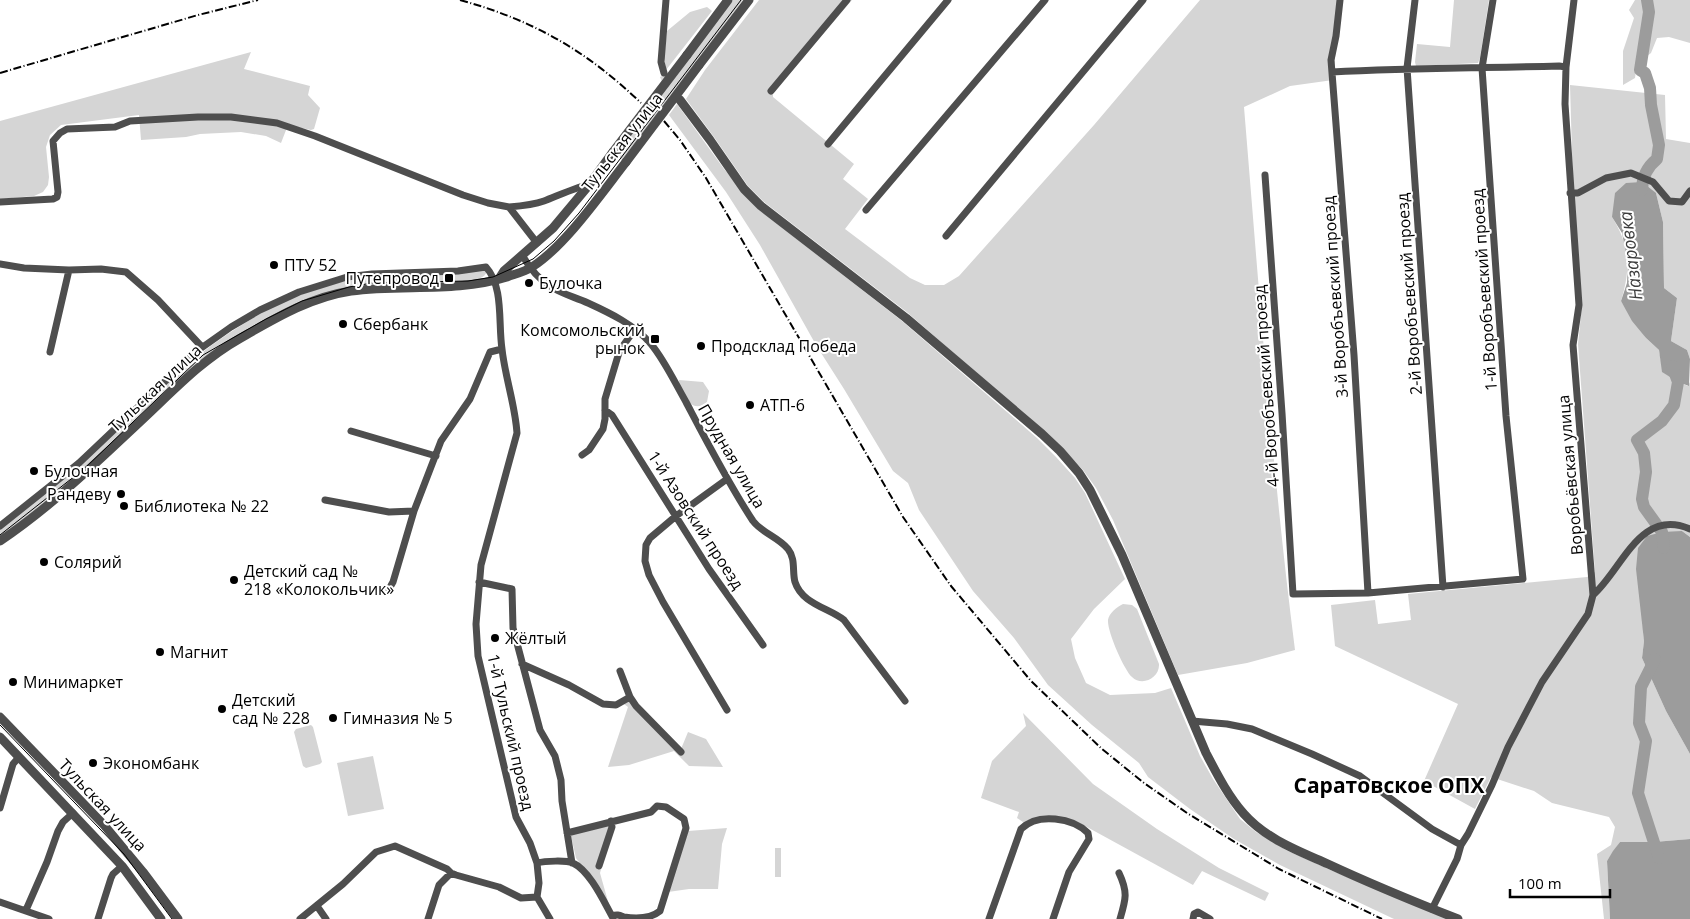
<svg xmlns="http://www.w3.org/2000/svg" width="1690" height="919" viewBox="0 0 1690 919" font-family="'Open Sans',sans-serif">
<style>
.green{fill:#d5d5d5}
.water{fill:#9c9c9c}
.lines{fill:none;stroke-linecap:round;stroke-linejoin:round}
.river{stroke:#9c9c9c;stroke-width:12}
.tertiary-tunnel{stroke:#d9d9d9;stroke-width:9;stroke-dasharray:9 4.5;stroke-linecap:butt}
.minor{stroke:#4e4e4e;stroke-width:7}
.tertiary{stroke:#4e4e4e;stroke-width:9}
.tram{stroke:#000;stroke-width:1}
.rail{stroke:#000;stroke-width:2;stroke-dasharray:8 2.5 1 2.5;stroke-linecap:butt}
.tertiary-bridge{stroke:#4e4e4e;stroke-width:9}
.poi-dot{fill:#000;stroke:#fff;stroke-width:2}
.labels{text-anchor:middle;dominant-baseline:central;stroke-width:4;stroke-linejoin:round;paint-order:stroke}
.street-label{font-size:16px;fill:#000;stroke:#fff}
.poi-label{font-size:16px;fill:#000;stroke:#fff;text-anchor:start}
.water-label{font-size:18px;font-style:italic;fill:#3d3d3d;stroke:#fff}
.district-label{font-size:21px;font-weight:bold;fill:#000;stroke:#fff}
</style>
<rect width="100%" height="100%" fill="#fff"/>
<path class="green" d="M733,0h10l-121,160 -6,-6z
M759,0h93l-79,93v4l81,67 -11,15 25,20 -23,30 65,49 15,7h19l15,-9 135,-151 106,-125h140l-7,80 -43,6 -46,21c15,181 28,363 51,543l-48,13 -69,12 -65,-155 -17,-32 -13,-18 -20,-21 -155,-136 -144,-111 -16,-16 -34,-49 -28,-38 19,-29z
M1454,0h35l-9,58 -2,5 -62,3 -1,-4 2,-18 33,3z
M1635,0h55v43l-21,-6 -12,1 -6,15 -14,11 -2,14 -12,7v-34l11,-33 -5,-8z
M707,7l5,4 -46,59 -2,-12 3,-27 23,-19z
M251,52l-7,17 66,17 -2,9 12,13 -6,21 -3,1 -23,-5 -7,18 -15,-7 -25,-4 -41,2 -14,3 -45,3 -2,-25 -78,10 -11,10 -4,12 3,30 -1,8 -5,7 -9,4 -34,3v-78z
M1570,85l95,10 1,44 24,4v216l-3,-9 -16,-9 6,-43 -13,-10 -1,-66 -7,-29 -44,24c18,29 19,51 9,84l25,37 13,12 4,22 15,10 10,4 2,-4v155l-8,-6 -40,83 2,27 -2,17 24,53 24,43v85l-36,3h-34l-13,19 3,58h-6l-7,-65 14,-9 4,-18 -6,-10 -57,-14 -18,-12 -43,-14 -16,32 -51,-28 34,-77 -123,-58 -4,-41 44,-5 3,24 33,-4 -3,-26 179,-17 8,-5 -17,-228 4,-39 -9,-117z
M677,104l47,65 33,39 145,113 135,117 19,19 19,21 10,15 40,86 -31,30 -23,30 4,19 11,25 24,12 45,-2 16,-5 29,68 13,23 27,40 16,13 30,18 49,22 114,47h-55l-114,-54 -46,-26 -44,-30 -42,-32 -9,-14 -47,-38 -44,-40 -34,-47 -41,-47 -54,-81 -11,-27 -15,-12 -49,-82 -28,-44 -56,-100 -34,-53 -57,-77z
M485,270l2,2 -3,4 -9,5 -126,7 -114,49 -22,14 -23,18 -129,121 -61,47v-8c40,-36 79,-71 119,-106 62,-55 123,-111 204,-136 49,-16 110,-14 162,-17z
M679,380l24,2 6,9 -2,11c-10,8 -17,4 -22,-7 -3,-5 -6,-9 -6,-15z
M1123,604l9,1 5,4 22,55c1,14 -17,23 -27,13 -8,-7 -25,-46 -24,-57 1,-7 9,-13 15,-16z
M629,701l52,48 7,-17 18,7 17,28 -34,-1 -15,-15 -45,14 -21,2 20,-60 -4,-3z
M1023,713l70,71 64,45 62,39 50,25 -4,8 -63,-30 -9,14 -117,-64c-21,-6 -32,-7 -53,1l-6,-4 2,-6 -38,-14 11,-37 34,-35z
M311,725l2,2 9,35 -2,2 -14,4 -3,-2 -9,-34 2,-3z
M373,756l11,53 -36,7 -11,-53z
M615,822l-15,51 9,32 -33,-47 -5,-22 1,-2z
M727,828l-5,16 -4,45h-29l-21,3 20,-61z
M775,848h6v29h-6z"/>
<path class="water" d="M1642,182l14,11 7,29 1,66 13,10 -6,43 16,9 3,9 -1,27 -11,-4 -16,-10 -3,-22 -13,-12 -14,-17 -11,-20 6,-18 1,-20 -6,-30 -10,-16 3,-24 11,-10z
M1682,531l8,6v217l-24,-43 -24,-53 2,-17 -8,-72 2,-21 9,-12 15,-4z
M1690,839v80h-80l-3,-58 6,-10 7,-9h34z"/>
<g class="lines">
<path class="river" d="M1642,190c0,-13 5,-23 15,-31l2,-14 -8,-40 -1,-17 -5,-15 -5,-3 9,-58 -2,-12
M1664,548l-2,-16 -18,-25 -2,-8 4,-27 -2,-19 -7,-13 25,-19 12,-16 4,-23 -6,-16
M1655,659l-14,28 -2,36 7,18 -8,52 21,65"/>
<path class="tertiary-tunnel" d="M664,75l6,13 10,12"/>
<path class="minor" d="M1340,0l-4,36 -5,24 23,295 14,238
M1415,0l-8,68 36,519
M1332,72c76,-4 151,-4 227,-6l7,1
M664,73l-3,-11 5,-62
M771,91l76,-91
M828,144l120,-144
M1265,175l17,238 11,181 75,-1 155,-14 -17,-163 -24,-348 11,-68
M1570,193h8l28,-15 25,-5 22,9 16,19 13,1 8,-11
M0,202l53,-3 4,-2 1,-5 -5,-51 7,-8 7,-4 48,-2 15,-6 68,-4h33l46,6 38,13 148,59 25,8 21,4 28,36
M509,207c12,-1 24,-2 35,-6 11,-4 37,-16 45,-16
M866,210l179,-210
M946,236l197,-236
M522,255c7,12 16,24 28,31 11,8 25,11 38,17 22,10 47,22 63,41 14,17 24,39 35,58 21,40 42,81 67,119 9,12 25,16 35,28 8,10 4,23 7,33 7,22 34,26 49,38l61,81
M0,264l24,4 45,2 32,-1 25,3 32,28 44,47
M50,352l19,-82
M605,410l7,5 97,154 54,76
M351,431l85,25
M582,455l7,-5 14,-21 2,-10v-20l12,-40 3,-9 15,-21
M325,500l64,12 25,-1
M0,526l79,-63 118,-112 34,-24 29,-17 39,-18 48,-15 25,-3 86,-3 28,-4c18,20 12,56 16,82 3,28 13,55 15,84l-36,132 -5,59 2,32 38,161 14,26 7,20 2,20 -2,14 13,22
M479,582l33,7 1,39 27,102 15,26 6,24 1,21 10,62
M389,589l4,-7 21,-71 27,-70 29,-42 20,-47 12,-3
M1593,595c29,-25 47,-88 97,-66
M522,664l47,21 34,19 13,1 14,-8
M620,671l10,26 6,9 45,46
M727,710l-64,-108 -14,-27 -4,-14 1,-16 4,-7 26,-22 51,-37
M1192,721l35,3 25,5 60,25 48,22 72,53 29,16
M0,808l13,-44 6,-7
M567,833l84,-21 6,-6 9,1 18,12 2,9 -26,83c-10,8 -23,8 -36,6 -5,-2 -7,-3 -12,-1
M537,863c8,-2 29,-3 36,0 17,8 31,39 40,55
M599,866l13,-39 -1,-6
M1119,873c9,19 7,26 1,46
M0,902l49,17
M317,906l9,13
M1432,909l25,-50 4,-14 7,-11 24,-49 16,-38 34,-65 46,-68 5,-19 -20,-250 6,-40 -14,-201 1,-37 8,-67
M26,910l21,-48 11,-31 5,-9 10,-9
M98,919l13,-41 2,-4 9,-8
M300,919l43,-35 33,-32 19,-6 52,23 4,4 5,2 43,12 22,11 16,-1
M428,919l11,-34 12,-12
M989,919l32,-90c17,-17 52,-11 67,4l1,6 -20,33 -16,47
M1193,919l1,-5 4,-2 12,7"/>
<path class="tertiary" d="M687,55l41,-55
M699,65l50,-65
M680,100l30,40 34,49 17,17 145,112 136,116 18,17 19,22 11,17 32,65 84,198c11,21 22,43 38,61 22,25 55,37 84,50 43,20 87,38 130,55
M499,279l5,-8 49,-43 36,-43 24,-33
M0,541c52,-35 97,-79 143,-122 31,-29 59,-59 96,-80 35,-20 71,-42 112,-48 52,-7 105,2 156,-14 8,-3 17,-5 25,-10 33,-21 69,-73 94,-105
M0,717l104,108 39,47 35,47
M0,737l122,129 39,53"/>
<path class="tram" d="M0,535l85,-67 118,-113 63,-36 36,-18 47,-14 23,-4 96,-2 25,-4 40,-18 21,-18 25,-28 162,-213
M0,725l124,129 48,65"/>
<path class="rail" d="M460,0c73,20 127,51 181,103
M0,73l198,-58 60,-15
M664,121l16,19 26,38 197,339 48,69 80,95 71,68 42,34 43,30 92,56 103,50"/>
<path class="tertiary-bridge" d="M613,152l74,-97
M626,162l73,-97"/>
</g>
<g class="poi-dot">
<circle cx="274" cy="265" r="5"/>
<rect x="444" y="273" width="10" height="10" rx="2.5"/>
<circle cx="529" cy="283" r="5"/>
<circle cx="343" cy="324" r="5"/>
<rect x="650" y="334" width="10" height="10" rx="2.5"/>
<circle cx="701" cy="346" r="5"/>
<circle cx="750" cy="405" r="5"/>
<circle cx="34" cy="471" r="5"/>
<circle cx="121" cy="494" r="5"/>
<circle cx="124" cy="506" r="5"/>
<circle cx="44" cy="562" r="5"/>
<circle cx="234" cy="580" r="5"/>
<circle cx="495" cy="638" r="5"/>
<circle cx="160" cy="652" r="5"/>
<circle cx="13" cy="682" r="5"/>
<circle cx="222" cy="709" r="5"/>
<circle cx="333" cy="718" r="5"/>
<circle cx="93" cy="763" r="5"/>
</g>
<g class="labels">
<g class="street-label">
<text transform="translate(622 142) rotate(-52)">Тульская улица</text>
<text transform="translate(1484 290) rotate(-94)">1-й Воробъевский проезд</text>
<text transform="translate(1409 294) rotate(-94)">2-й Воробъевский проезд</text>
<text transform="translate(1335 297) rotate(-94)">3-й Воробъевский проезд</text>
<text transform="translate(1266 386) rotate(-94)">4-й Воробъевский проезд</text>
<text transform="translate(155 388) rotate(-43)">Тульская улица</text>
<text transform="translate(732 456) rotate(60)">Прудная улица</text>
<text transform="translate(1570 475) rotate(-95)">Воробьёвская улица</text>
<text transform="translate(696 520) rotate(57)">1-й Азовский проезд</text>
<text transform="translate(511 732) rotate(77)">1-й Тульский проезд</text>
<text transform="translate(103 805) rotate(47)">Тульская улица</text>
</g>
<g class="poi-label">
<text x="284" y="265">ПТУ 52</text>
<text x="439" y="278" text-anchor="end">Путепровод</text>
<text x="539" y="283">Булочка</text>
<text x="353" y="324">Сбербанк</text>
<text x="645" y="330" text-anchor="end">Комсомольский<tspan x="645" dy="18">рынок</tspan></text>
<text x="711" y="346">Продсклад Победа</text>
<text x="760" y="405">АТП-6</text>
<text x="44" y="471">Булочная</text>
<text x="111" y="494" text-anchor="end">Рандеву</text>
<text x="134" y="506">Библиотека № 22</text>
<text x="54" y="562">Солярий</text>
<text x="244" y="571">Детский сад №<tspan x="244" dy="18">218 «Колокольчик»</tspan></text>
<text x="505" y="638">Жёлтый</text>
<text x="170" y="652">Магнит</text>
<text x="23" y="682">Минимаркет</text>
<text x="232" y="700">Детский<tspan x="232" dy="18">сад № 228</tspan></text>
<text x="343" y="718">Гимназия № 5</text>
<text x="103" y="763">Экономбанк</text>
</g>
<g class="water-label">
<text transform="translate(1630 256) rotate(-97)">Назаровка</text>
</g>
<g class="district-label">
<text x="1389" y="785">Саратовское ОПХ</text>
</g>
</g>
<path d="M1510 889v8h100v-8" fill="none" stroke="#000000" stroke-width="2.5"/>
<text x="1518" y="889" font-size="15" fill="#000000" stroke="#ffffff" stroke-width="4" paint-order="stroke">100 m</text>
</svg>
